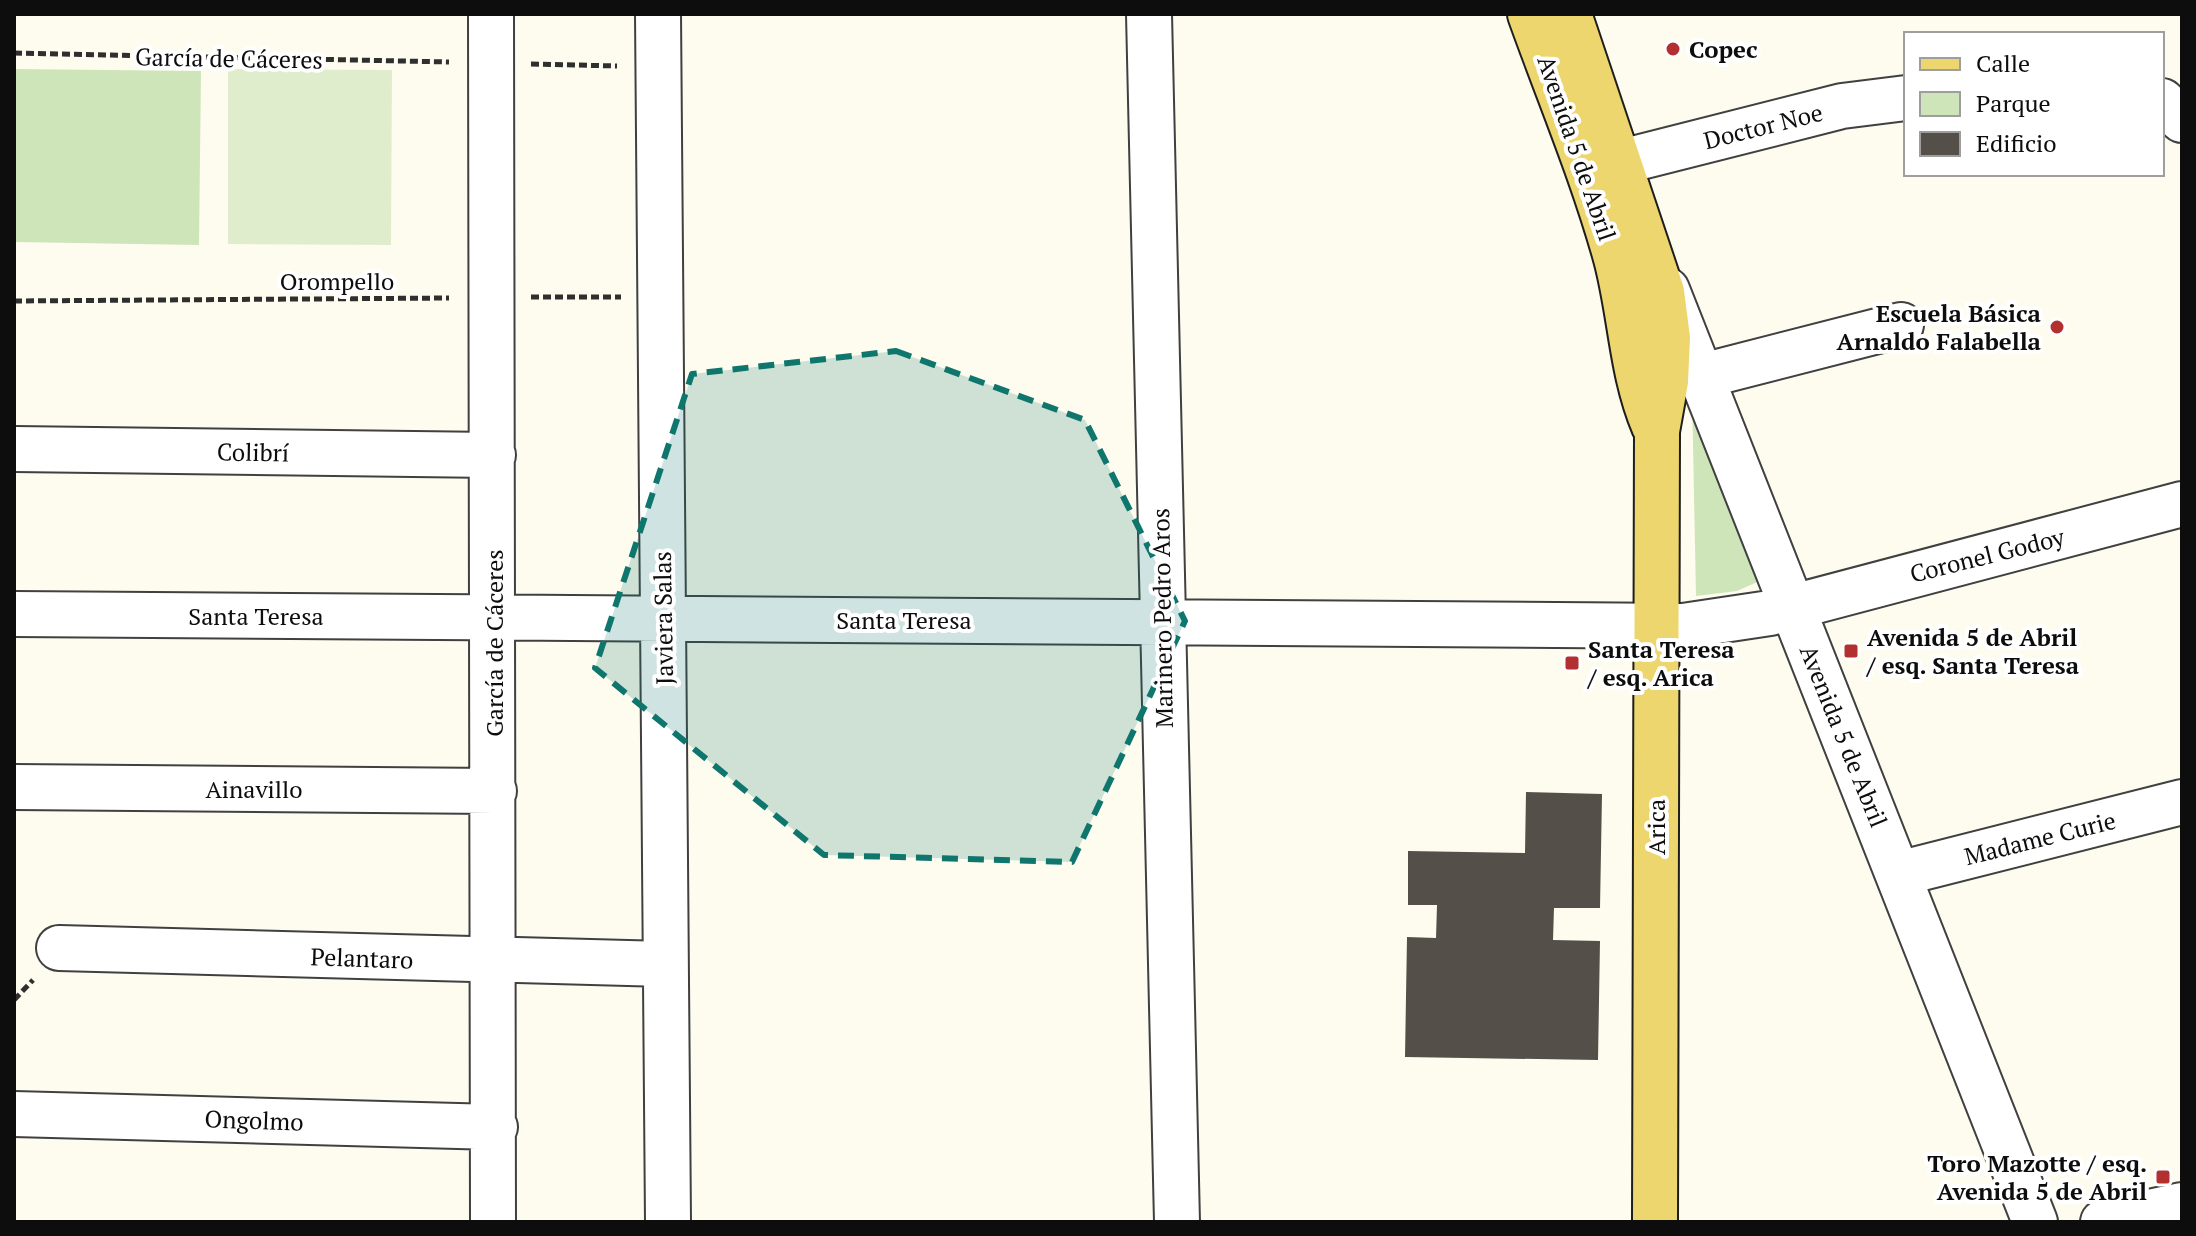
<svg xmlns="http://www.w3.org/2000/svg" width="2196" height="1236" viewBox="0 0 2196 1236" font-family="'PT Serif',serif">
<style>
.green{fill:#cee5ba}
.pitch{fill:#e0edcc}
.building{fill:#554f4a}
.lines{fill:none;stroke-linecap:round;stroke-linejoin:round}
.minor-casing{stroke:#404040;stroke-width:48}
.major-casing{stroke:#1e1e1e;stroke-width:48}
.path{stroke:#2f2f2f;stroke-width:5;stroke-dasharray:8 4;stroke-linecap:butt}
.minor{stroke:#fff;stroke-width:44}
.major{stroke:#eed66e;stroke-width:44}
.marked{fill:#0f766e;fill-opacity:0.2;stroke:#0f766e;stroke-width:6;stroke-dasharray:16 10;stroke-linejoin:round}
.poi-dot{fill:#b23130;stroke:#fff;stroke-width:3}
.labels{text-anchor:middle;dominant-baseline:central;stroke-width:8;stroke-linejoin:round;paint-order:stroke}
.poi-label{font-size:24px;font-weight:bold;fill:#0d0d0d;stroke:#fff;text-anchor:start}
.street-label{font-size:24px;fill:#0d0d0d;stroke:#fff}
</style>
<rect width="100%" height="100%" fill="#fefcee"/>
<path class="green" d="M14,69l187,2 -2,174 -185,-3z
M1692,393l72,186 -27,12 -41,5z"/>
<path class="pitch" d="M228,69l164,1 -1,175 -163,-1z"/>
<path class="building" d="M1526,792l76,2 -2,114h-46l-1,32 47,1 -2,119 -193,-3 2,-120 29,1 1,-33h-29v-54l117,2z"/>
<g class="lines">
<g class="minor-casing">
<path id="minor" d="M491,14l2,1208
M658,14l10,1208
M1149,14l28,1208
M2162,101l20,19
M1621,162l221,-56 64,-8
M1667,290l368,932
M1702,376l199,-51
M14,449l479,6
M14,614l1669,12 87,-13 412,-109
M14,787l480,4
M1898,874l284,-72
M59,948l606,16
M14,1114l481,13
M2103,1222l79,-17"/>
</g>
<g class="major-casing">
<path id="major" d="M1530,14c29,81 63,161 86,244 15,56 15,114 38,168
M1569,14l93,278 6,46 -2,43 -9,50 -2,791"/>
</g>
<path class="path" d="M14,53l435,9
M531,64l86,2
M531,297h90
M14,301l435,-3
M14,1000l19,-20"/>
<use href="#minor" class="minor"/>
<use href="#major" class="major"/>
</g>
<path class="marked" d="M896,351l189,69 100,201 -113,241 -248,-7 -229,-187 97,-294z"/>
<g class="poi-dot">
<circle cx="1673" cy="49" r="8"/>
<circle cx="2057" cy="327" r="8"/>
<rect x="1843" y="643" width="16" height="16" rx="4"/>
<rect x="1564" y="655" width="16" height="16" rx="4"/>
<rect x="2155" y="1169" width="16" height="16" rx="4"/>
</g>
<g class="labels">
<g class="poi-label">
<text x="1689" y="49">Copec</text>
<text x="2041" y="313" text-anchor="end">Escuela Básica<tspan x="2041" dy="28">Arnaldo Falabella</tspan></text>
<text x="1867" y="637">Avenida 5 de Abril<tspan x="1867" dy="28">/ esq. Santa Teresa</tspan></text>
<text x="1588" y="649">Santa Teresa<tspan x="1588" dy="28">/ esq. Arica</tspan></text>
<text x="2147" y="1163" text-anchor="end">Toro Mazotte / esq.<tspan x="2147" dy="28">Avenida 5 de Abril</tspan></text>
</g>
<g class="street-label">
<text transform="translate(229 58) rotate(1)">García de Cáceres</text>
<text transform="translate(1763 126) rotate(-14)">Doctor Noe</text>
<text transform="translate(1577 148) rotate(71)">Avenida 5 de Abril</text>
<text x="337" y="281">Orompello</text>
<text transform="translate(253 452) rotate(1)">Colibrí</text>
<text transform="translate(1987 555) rotate(-14)">Coronel Godoy</text>
<text x="256" y="616">Santa Teresa</text>
<text transform="translate(663 618) rotate(-91)">Javiera Salas</text>
<text transform="translate(1162 618) rotate(-91)">Marinero Pedro Aros</text>
<text x="904" y="620">Santa Teresa</text>
<text transform="translate(494 643) rotate(-90)">García de Cáceres</text>
<text transform="translate(1844 736) rotate(68)">Avenida 5 de Abril</text>
<text x="254" y="789">Ainavillo</text>
<text transform="translate(1656 827) rotate(-90)">Arica</text>
<text transform="translate(2040 838) rotate(-14)">Madame Curie</text>
<text transform="translate(362 958) rotate(2)">Pelantaro</text>
<text transform="translate(254 1120) rotate(2)">Ongolmo</text>
</g>
</g>
<rect width="2196" height="1236" fill="none" stroke="#0d0d0d" stroke-width="32"/>
<rect x="1904" y="32" width="260" height="144" fill="#ffffff" stroke="#9e9e9e" stroke-width="2"/>
<rect x="1920" y="58" width="40" height="12" fill="#eed66e" stroke="#9e9e9e" stroke-width="2"/>
<text x="1976" y="72" font-size="24" fill="#0d0d0d">Calle</text>
<rect x="1920" y="92" width="40" height="24" fill="#cee5ba" stroke="#9e9e9e" stroke-width="2"/>
<text x="1976" y="112" font-size="24" fill="#0d0d0d">Parque</text>
<rect x="1920" y="132" width="40" height="24" fill="#554f4a" stroke="#9e9e9e" stroke-width="2"/>
<text x="1976" y="152" font-size="24" fill="#0d0d0d">Edificio</text>
</svg>
